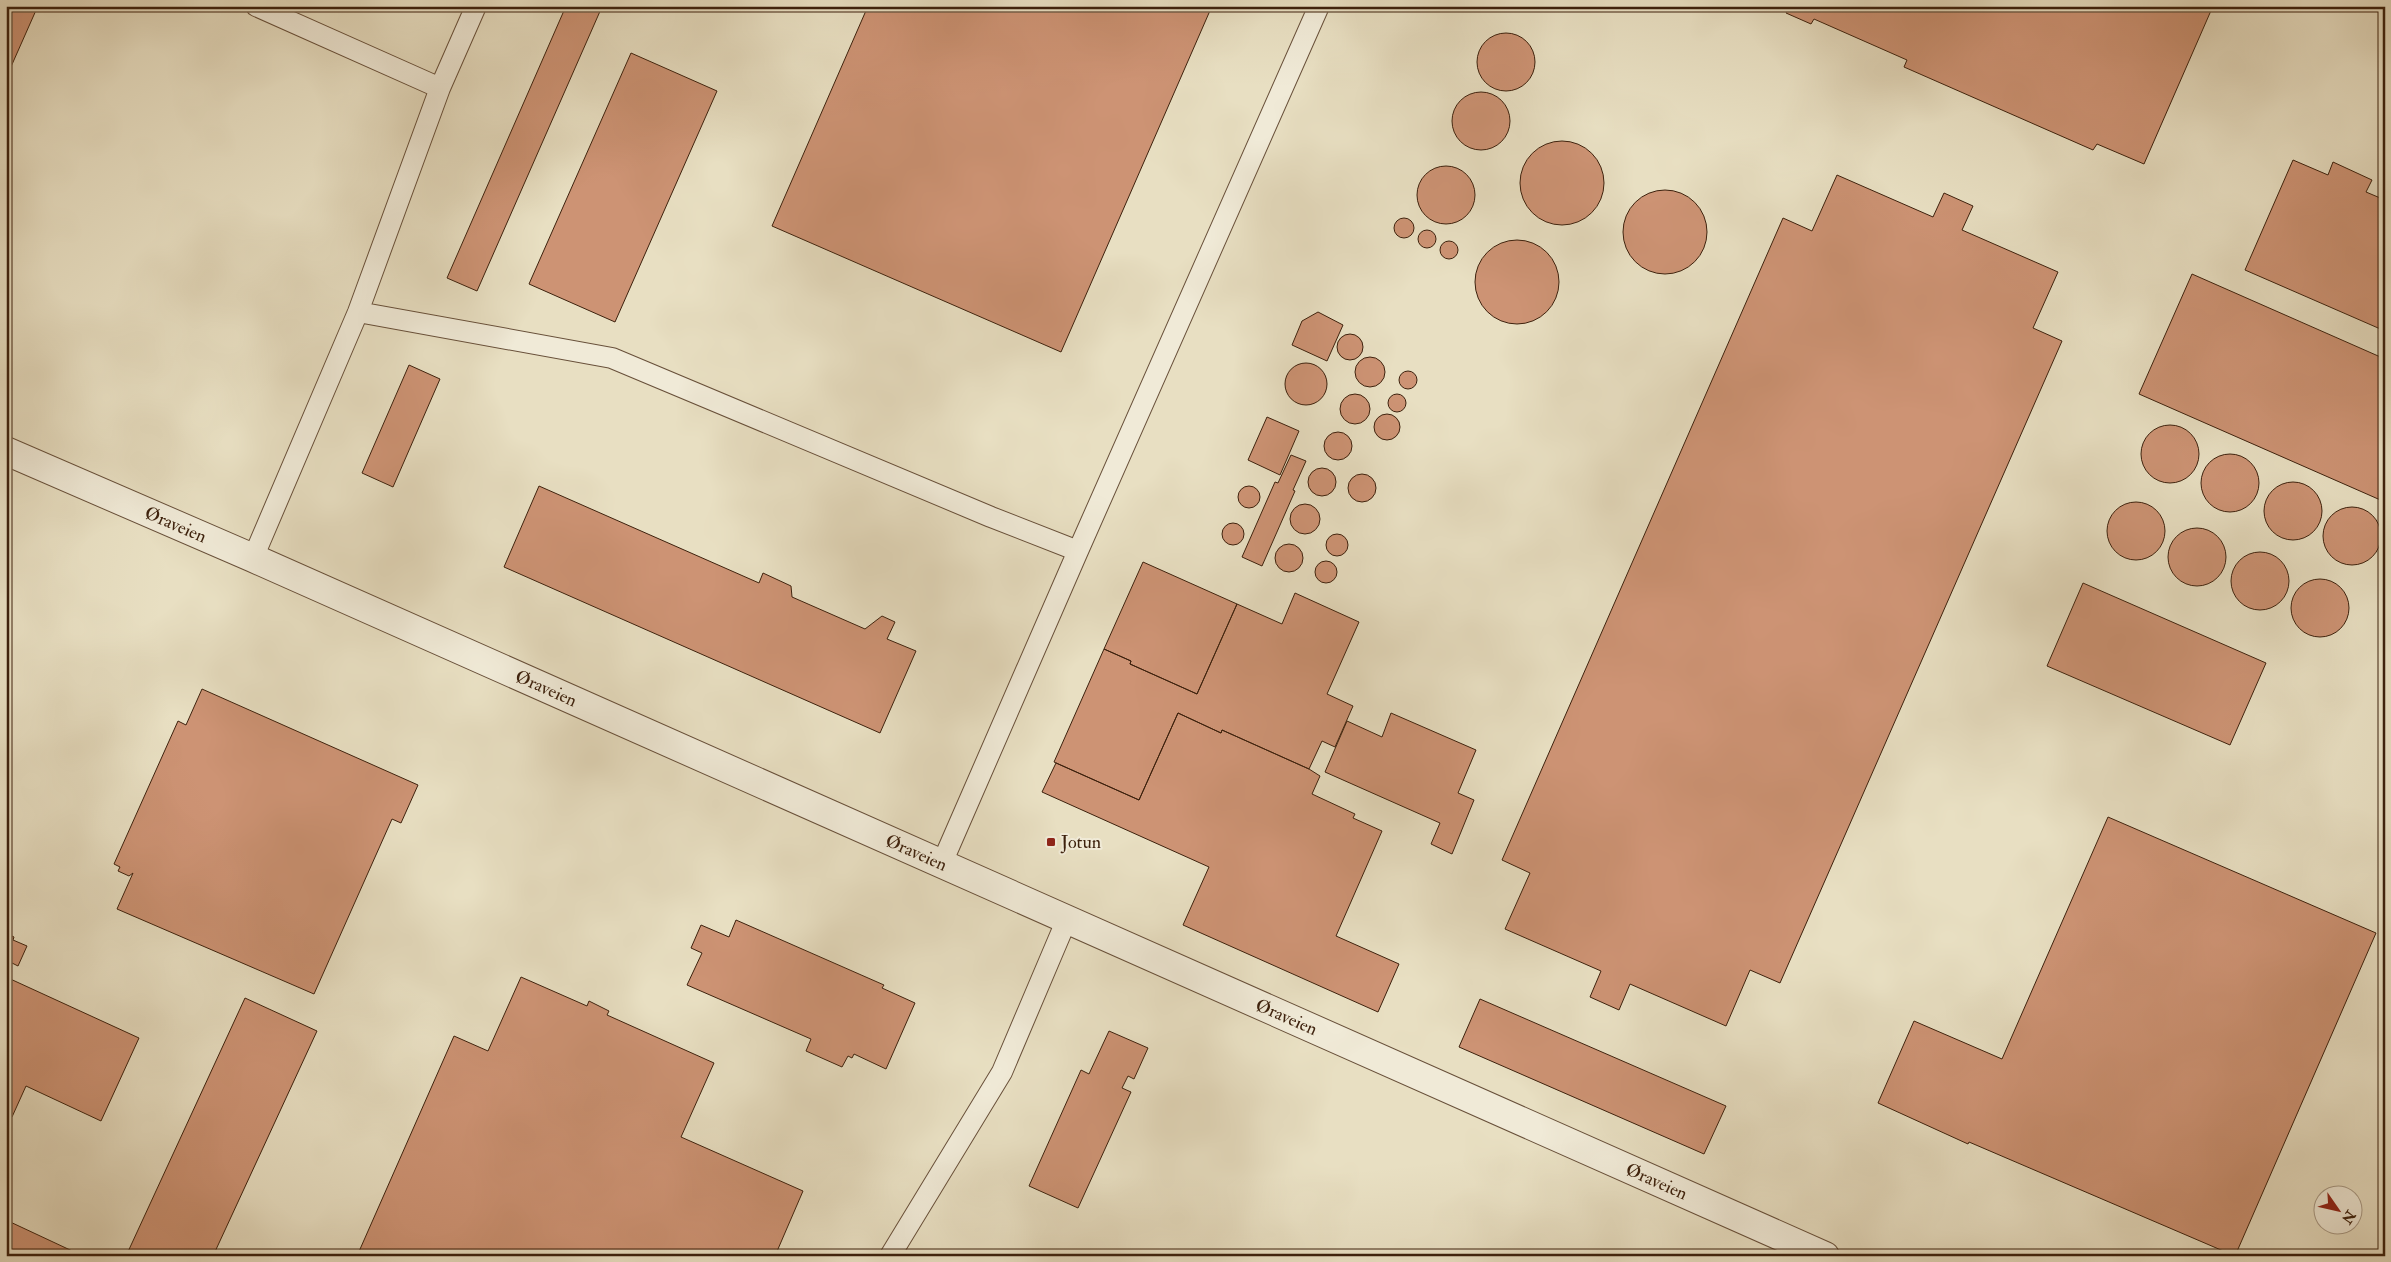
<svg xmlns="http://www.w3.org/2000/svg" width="2391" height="1262" viewBox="0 0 2391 1262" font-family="'IM FELL Double Pica',serif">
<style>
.building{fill:#cd9374;stroke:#3d210d}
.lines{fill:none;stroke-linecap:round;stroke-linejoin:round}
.service-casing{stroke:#68503a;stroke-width:22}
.tertiary-casing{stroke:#68503a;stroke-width:30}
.service{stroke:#f0ead7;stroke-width:20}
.tertiary{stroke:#f0ead7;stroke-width:28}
.poi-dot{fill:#8f2418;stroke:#f0ead7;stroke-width:2}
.labels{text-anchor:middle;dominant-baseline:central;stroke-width:4;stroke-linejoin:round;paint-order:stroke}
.street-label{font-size:18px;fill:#3d210d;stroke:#f0ead7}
.poi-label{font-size:18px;fill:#3d210d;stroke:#f0ead7;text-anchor:start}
</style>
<rect width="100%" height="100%" fill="#e8dfc2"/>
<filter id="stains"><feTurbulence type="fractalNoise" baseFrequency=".004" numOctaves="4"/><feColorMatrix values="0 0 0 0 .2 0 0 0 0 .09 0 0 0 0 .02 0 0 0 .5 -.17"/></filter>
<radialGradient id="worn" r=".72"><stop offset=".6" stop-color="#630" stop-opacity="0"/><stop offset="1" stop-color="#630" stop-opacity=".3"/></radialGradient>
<path class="building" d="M6,6h26l5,2 -31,70z
M566,6h28l7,3 -124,282 -30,-13z
M868,6h344l-151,346 -289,-126z
M1787,6h426l-69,158 -47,-20 -4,6 -189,-83 3,-7 -93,-41 -3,5 -25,-11 3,-6z
M1477 62a29 29 0 1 1 58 0a29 29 0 1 1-58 0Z
M631,53l86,38 -102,231 -86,-38z
M1452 121a29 29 0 1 1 58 0a29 29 0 1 1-58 0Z
M1520 183a42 42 0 1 1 84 0a42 42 0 1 1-84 0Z
M2293,160l35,15 5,-13 39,18 -6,12 19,8v131l-140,-61z
M1417 195a29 29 0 1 1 58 0a29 29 0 1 1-58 0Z
M1837,175l96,42 11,-24 29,13 -11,24 96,42 -25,56 29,13 -282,642 -30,-13 -24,56 -96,-42 -11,26 -29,-13 11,-26 -96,-42 25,-56 -28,-13 281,-642 29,13z
M1623 232a42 42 0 1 1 84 0a42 42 0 1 1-84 0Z
M1394 228a10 10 0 1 1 20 0a10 10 0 1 1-20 0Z
M1418 239a9 9 0 1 1 18 0a9 9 0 1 1-18 0Z
M1475 282a42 42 0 1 1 84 0a42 42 0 1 1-84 0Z
M1440 250a9 9 0 1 1 18 0a9 9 0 1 1-18 0Z
M2192,274l193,85v143l-246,-108z
M1318,312l25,13 -16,36 -35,-16 10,-24z
M1337 347a13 13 0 1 1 26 0a13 13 0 1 1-26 0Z
M1355 372a15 15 0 1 1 30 0a15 15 0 1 1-30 0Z
M1285 384a21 21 0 1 1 42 0a21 21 0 1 1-42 0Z
M409,365l31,14 -47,108 -31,-14z
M1399 380a9 9 0 1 1 18 0a9 9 0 1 1-18 0Z
M1388 403a9 9 0 1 1 18 0a9 9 0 1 1-18 0Z
M1340 409a15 15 0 1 1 30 0a15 15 0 1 1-30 0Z
M1374 427a13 13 0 1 1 26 0a13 13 0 1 1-26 0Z
M1267,417l32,14 -19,44 -32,-15z
M2141 454a29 29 0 1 1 58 0a29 29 0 1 1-58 0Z
M1324 446a14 14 0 1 1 28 0a14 14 0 1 1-28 0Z
M2201 483a29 29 0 1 1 58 0a29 29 0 1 1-58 0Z
M1291,455l15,6 -13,29 2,1 -33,75 -20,-9 33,-75 3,1z
M1308 482a14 14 0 1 1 28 0a14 14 0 1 1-28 0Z
M1348 488a14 14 0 1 1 28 0a14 14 0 1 1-28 0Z
M2264 511a29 29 0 1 1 58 0a29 29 0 1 1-58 0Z
M1238 497a11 11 0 1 1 22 0a11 11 0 1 1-22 0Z
M539,486l220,97 4,-10 28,13 1,11 73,32 17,-13 13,6 -8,17 29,12 -36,82 -376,-166z
M2107 531a29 29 0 1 1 58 0a29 29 0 1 1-58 0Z
M1290 519a15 15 0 1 1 30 0a15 15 0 1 1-30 0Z
M2323 536a29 29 0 1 1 58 0a29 29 0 1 1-58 0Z
M1222 534a11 11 0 1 1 22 0a11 11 0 1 1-22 0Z
M2168 557a29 29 0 1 1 58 0a29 29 0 1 1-58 0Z
M1326 545a11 11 0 1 1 22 0a11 11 0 1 1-22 0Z
M1275 558a14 14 0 1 1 28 0a14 14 0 1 1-28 0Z
M2231 581a29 29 0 1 1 58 0a29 29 0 1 1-58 0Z
M1315 572a11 11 0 1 1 22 0a11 11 0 1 1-22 0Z
M1143,562l94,42 -40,90 -67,-30 1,-3 -27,-12z
M2291 608a29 29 0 1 1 58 0a29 29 0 1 1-58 0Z
M2083,583l183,80 -36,82 -183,-79z
M1295,593l64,29 -32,72 26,12 -18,41 -13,-6 -13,28 -87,-39 -1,3 -43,-20 -39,87 -85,-38 50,-113 27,12 -1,3 67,30 40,-90 45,20z
M202,689l216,96 -17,38 -9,-4 -78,175 -197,-85 16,-36 -4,3 -11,-5 2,-4 -6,-3 64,-143 8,4z
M1178,713l43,20 1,-3 87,39 11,7 -8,18 43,20 -2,4 29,13 -46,105 63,28 -21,48 -195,-87 26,-58 -167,-75 14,-29 83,37z
M1391,713l85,37 -18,43 16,7 -22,54 -21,-10 9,-21 -115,-51 22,-51 35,16z
M2108,817l268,116 -141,323 -266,-114 -1,2 -90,-41 36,-82 88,38z
M736,920l148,65 -2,3 33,15 -29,66 -32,-15 -2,4 -4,-2 -6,11 -36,-16 5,-12 -124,-54 15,-32 -11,-5 10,-23 28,12z
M6,933l8,4 -1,3 14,6 -9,20 -12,-6z
M6,977l133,61 -38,83 -75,-35 -14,31 -6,-3z
M521,977l66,29 2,-5 20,10 -2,4 107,48 -33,74 122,54 -28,65h-418l97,-220 34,15z
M245,998l72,33 -104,225h-87z
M1480,999l246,107 -22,48 -245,-107z
M1109,1031l39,17 -14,31 -6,-3 -6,12 9,4 -53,116 -49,-22 52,-116 8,4z
M6,1220l77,36h-77z"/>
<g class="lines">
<g class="service-casing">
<path id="service" d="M256,6l184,82
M358,312l254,46 379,159 87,34
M253,558l105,-246 82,-224 36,-82
M942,863l136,-312 241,-545
M890,1256l112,-184 65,-153"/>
</g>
<g class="tertiary-casing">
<g id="tertiary">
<path id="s1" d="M6,451l247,107 1572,698"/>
</g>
</g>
<use href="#service" class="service"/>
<use href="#tertiary" class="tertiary"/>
</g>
<rect class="poi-dot" x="1046" y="837" width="10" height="10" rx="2.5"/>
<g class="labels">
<g class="street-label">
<text stroke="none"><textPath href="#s1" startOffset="185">Øraveien</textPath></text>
<text stroke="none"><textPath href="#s1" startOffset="590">Øraveien</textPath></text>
<text stroke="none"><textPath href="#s1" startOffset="995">Øraveien</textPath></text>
<text stroke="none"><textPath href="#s1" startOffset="1400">Øraveien</textPath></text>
<text stroke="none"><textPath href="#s1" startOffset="1805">Øraveien</textPath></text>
</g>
<g class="poi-label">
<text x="1061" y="842">Jotun</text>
</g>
</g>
<rect width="2391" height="1262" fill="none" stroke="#e8dfc2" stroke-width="25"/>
<rect x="8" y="8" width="2376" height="1247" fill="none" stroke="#3d210d" stroke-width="2.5"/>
<rect x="12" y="12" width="2366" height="1237" fill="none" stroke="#3d210d"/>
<g transform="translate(2338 1210) rotate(124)"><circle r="24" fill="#f0ead7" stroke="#a89a86"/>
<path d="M0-4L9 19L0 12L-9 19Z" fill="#8f2418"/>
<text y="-8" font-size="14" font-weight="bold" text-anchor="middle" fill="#3d210d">N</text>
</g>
<rect width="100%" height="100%" filter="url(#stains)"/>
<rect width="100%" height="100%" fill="url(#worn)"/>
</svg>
